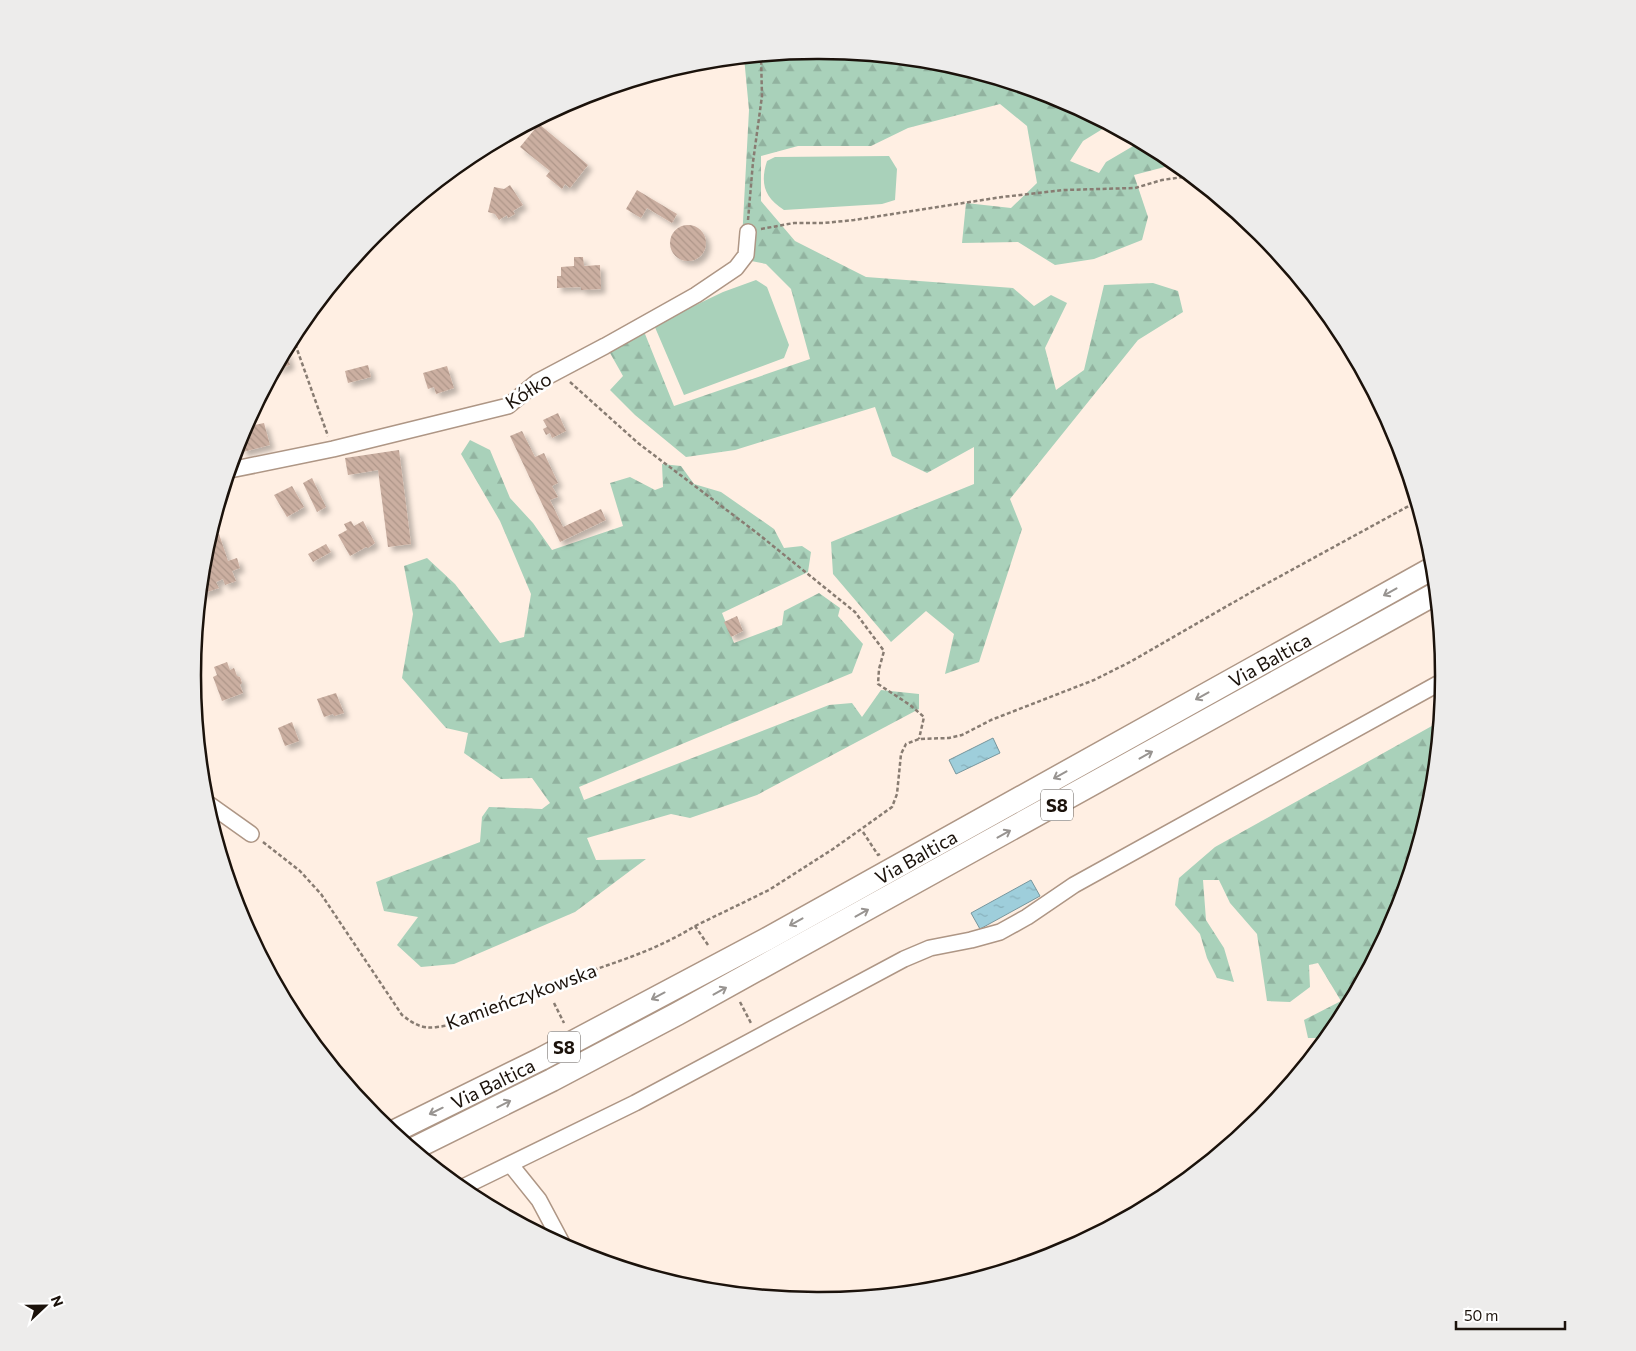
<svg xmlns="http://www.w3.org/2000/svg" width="1636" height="1351" viewBox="0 0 1636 1351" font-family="Commissioner,sans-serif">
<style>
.forest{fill:url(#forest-firs)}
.park{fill:#a9d1ba}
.water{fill:url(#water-ripples);stroke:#77969d}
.building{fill:url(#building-back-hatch);filter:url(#shadow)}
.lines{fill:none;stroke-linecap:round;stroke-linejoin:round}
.minor-casing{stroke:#ae9685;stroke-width:18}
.highway-casing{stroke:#ae9685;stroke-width:25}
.path{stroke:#887c72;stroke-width:2.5;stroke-dasharray:4 2.5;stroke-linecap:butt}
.minor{stroke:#fff;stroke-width:15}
.highway{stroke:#fff;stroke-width:22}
.oneway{stroke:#989491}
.labels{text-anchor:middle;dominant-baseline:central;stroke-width:5;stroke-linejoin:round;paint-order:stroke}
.shield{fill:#fff;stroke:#5f5954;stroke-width:1}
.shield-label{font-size:18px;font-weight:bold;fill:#1b120b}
.street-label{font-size:19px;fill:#1b120b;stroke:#fff}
.rim{fill:none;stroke:#1b120b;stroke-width:2.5}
</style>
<defs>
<pattern id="forest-firs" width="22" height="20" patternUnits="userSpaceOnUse" patternTransform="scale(1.25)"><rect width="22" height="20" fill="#a9d1ba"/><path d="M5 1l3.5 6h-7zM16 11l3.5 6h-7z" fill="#91b29f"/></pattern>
<pattern id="water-ripples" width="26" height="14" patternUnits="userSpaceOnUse" patternTransform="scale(1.25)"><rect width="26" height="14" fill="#9ecedb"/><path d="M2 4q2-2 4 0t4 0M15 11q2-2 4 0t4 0" fill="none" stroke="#88b0bb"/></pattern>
<pattern id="building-back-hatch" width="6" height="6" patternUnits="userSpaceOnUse" patternTransform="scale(1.25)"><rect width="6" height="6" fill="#cbafa1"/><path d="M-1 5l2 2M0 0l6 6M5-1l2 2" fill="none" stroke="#ae9689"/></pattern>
<filter id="shadow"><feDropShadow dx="4.5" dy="4.5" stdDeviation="2.5" flood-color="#0004"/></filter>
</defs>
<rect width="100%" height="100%" fill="#ffefe3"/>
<path class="forest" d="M818,50l122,12 118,36 51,27 -26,16 -13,20 29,12 7,-11 34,-20 26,14 10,8 -42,11 14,42 -6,23 -48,19 -39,6 -37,-23 -56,1 4,-40 45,5 26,-25 -10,-57 -27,-22 -92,24 -37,18h-73l-37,10v45l34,40 71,36 147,11 21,18 17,-11 16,8 -22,45 11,42 28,-20 20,-85 49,-2 25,8 5,21 -45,28 -128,159 12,30 -43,133 -34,12 9,-40 -28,-23 -35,31 -58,-68 -2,-32 143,-58v-37l-47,26 -35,-17 -17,-49 -140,43 -49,7 -51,-42 -25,-25 13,-14 -13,-23 33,-24 31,77 136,-47 -19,-70 -25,-25 -25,-5 8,-149 -5,-53z
M470,440l20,10 20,48 23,25 19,27 71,-24 -13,-43 20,-6 25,13 8,-3 -1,-23 19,2 13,18 27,8 53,37 10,19 18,-2 9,6 -3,20 -86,41 12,30 48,-18 2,-14 35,-18 21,15 -2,8 25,28 -11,29 -273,114 5,13 245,-95 23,-2 10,14 19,-27 38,4v15l-162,86 -67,23 -19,-4 -84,24 9,22 50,-1 -71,53 -121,52 -33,3 -24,-22 21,-28 -34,-6 -8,-29 104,-40 2,-25 7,-10 53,2 8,-6 -18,-25 -31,1 -37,-26 4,-20 -22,-5 -44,-50 11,-64 -9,-48 23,-8 28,26 45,59 24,-6 7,-43 -31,-73 -39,-67z
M1439,722l-8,76 -35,117 -58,108 -12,15h-18l-4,-18 37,-19 -23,-38 -9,2 1,22 -20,15 -23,-1 -10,-67 -27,-31 -11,-23h-16l3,40 18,28 10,34 -17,-4 -10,-20 -7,-24 -25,-29 4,-27 36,-31z"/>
<path class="park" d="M889,156l8,13 -2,31 -13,4 -98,6c-20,-13 -24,-27 -17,-49l8,-4z
M756,280l11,7 22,58 -5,13 -100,37 -30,-70 69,-33z"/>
<path class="water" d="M993,738l7,15 -44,21 -7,-14z
M1031,880l9,16 -60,33 -9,-16z"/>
<path class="building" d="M539,124l49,41 -18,23 -5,-4 -3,5 -16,-13 4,-5 -30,-24z
M510,185l13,20 -10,6 2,3 -7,4 -1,-3 -8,5 -4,-6 -7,-2 6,-25 10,2z
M637,190l40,24 -5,9 -25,-15 -6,10 -15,-9z
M670 243a18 18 0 1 1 36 0a18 18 0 1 1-36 0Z
M574,257h9l1,9 16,-1 1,24 -20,1v-3l-24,1v-12h4v-9l13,-1z
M286,350l4,15 -14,5z
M368,365l3,12 -23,6 -3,-12z
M447,366l7,22 -18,6 -2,-7 -6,2 -5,-16z
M558,413l8,18 -14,7 -2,-5 -4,2 -3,-6 4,-2 -4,-7z
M264,423l6,22 -27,7 -4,-13 6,-12z
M522,431l13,26 9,-4 14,30 -6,3 6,11 -8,3 13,27 38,-18 5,11 -46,22 -50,-106z
M399,450l12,94 -23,3 -10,-77 -30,5 -3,-17z
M312,478l14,29 -9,5 -14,-29z
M292,486l12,21 -17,10 -13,-22z
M351,521l3,5 9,-5 12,22 -7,5 -2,-1 -16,9 -12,-21 9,-5 -3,-6z
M219,534l9,27 9,-3 3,10 -8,3 4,10 -11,4 -2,-6 -7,3 3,6 -18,6 3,-30 5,-2 -4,-11 4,-13z
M326,544l5,8 -18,10 -5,-8z
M737,616l6,15 -12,6 -7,-15z
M227,662l3,8 4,-2 3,8 3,1 2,6 -2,2 3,8 -21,8 -9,-24 4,-2 -3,-8z
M336,693l8,20 -10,3 -1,-2 -9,3 -7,-18z
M292,722l7,19 -14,5 -7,-18z"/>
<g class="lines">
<g class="minor-casing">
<path id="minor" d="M230,470l103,-21 175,-43 29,-24 68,-36 91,-51 40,-27 10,-13 2,-23
M206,802l45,32
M510,1164l29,36 24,45
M461,1188l174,-85 269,-144 26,-11 41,-8 29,-8 27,-15 47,-32 369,-204"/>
</g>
<g class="highway-casing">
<g id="highway">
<path id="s1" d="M393,1132l148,-73 226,-120 666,-371"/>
<path d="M413,1149l139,-69 125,-66 758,-420"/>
</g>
</g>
<path class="path" d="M748,220l5,-58 9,-66 -1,-40
M761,229l33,-6h30l30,-3 148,-23 62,-7 71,-2 27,-8 28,-4
M293,338l35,98
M570,382l68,61 119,90 98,79 29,39 -5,18 -1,15 32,21 14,12 -5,22
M863,832l15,23 2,-1
M263,842l37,29 21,23 81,121c12,9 19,14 35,12 35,-4 67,-25 100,-37 53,-21 109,-33 158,-64l13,19
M695,926l74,-36 64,-41 59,-42 5,-13 4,-40 5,-10 13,-5 30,-1 13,-3 29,-15 103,-40 36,-18 125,-72 161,-88
M740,1002l12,23
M554,1003l10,20"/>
<use href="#minor" class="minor"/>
<use href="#highway" class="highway"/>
</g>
<defs><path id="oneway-shaft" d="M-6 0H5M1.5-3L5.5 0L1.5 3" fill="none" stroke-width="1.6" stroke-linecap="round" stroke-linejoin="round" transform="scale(1.25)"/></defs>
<g class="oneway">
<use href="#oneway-shaft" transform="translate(1390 592) rotate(151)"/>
<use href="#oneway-shaft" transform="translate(1202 696) rotate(151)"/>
<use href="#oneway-shaft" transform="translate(1146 755) rotate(-29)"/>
<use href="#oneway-shaft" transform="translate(1060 775) rotate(151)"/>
<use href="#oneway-shaft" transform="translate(1004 834) rotate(-29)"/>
<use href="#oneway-shaft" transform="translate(862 913) rotate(-29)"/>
<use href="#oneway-shaft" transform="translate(796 922) rotate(151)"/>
<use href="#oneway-shaft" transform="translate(720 991) rotate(-29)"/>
<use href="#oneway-shaft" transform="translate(658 996) rotate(152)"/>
<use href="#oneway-shaft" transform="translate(504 1104) rotate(-27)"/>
<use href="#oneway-shaft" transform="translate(436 1111) rotate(154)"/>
</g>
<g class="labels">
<g class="shield">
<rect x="1041" y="789.5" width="32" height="31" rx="4"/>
<rect x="548" y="1031.5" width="32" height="31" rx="4"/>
</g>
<g class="shield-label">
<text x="1057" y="805">S8</text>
<text x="564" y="1047">S8</text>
</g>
<g class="street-label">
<text transform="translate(528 390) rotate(-33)">Kółko</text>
<text stroke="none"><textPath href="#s1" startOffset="996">Via Baltica</textPath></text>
<text stroke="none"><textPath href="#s1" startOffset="591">Via Baltica</textPath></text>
<text transform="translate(521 996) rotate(-20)">Kamieńczykowska</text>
<text stroke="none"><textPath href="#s1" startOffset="111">Via Baltica</textPath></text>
</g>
</g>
<path d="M0 0H1636V1351H0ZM817 59H819A616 616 0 0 1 1435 675V676A616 616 0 0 1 819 1292H817A616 616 0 0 1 201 676V675A616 616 0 0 1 817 59Z" fill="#edeceb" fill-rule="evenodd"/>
<path class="rim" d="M817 59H819A616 616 0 0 1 1435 675V676A616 616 0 0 1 819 1292H817A616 616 0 0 1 201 676V675A616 616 0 0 1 817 59Z"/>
<g transform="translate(45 1306) rotate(68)" stroke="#ffffff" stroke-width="4" paint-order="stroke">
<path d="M0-4L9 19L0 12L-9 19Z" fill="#1b120b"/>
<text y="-8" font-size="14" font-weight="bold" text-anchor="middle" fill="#1b120b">N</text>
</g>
<path d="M1456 1321v8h109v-8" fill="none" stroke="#1b120b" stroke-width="2.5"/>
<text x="1464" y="1321" font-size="15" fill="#1b120b" stroke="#ffffff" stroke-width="4" paint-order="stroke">50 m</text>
</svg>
